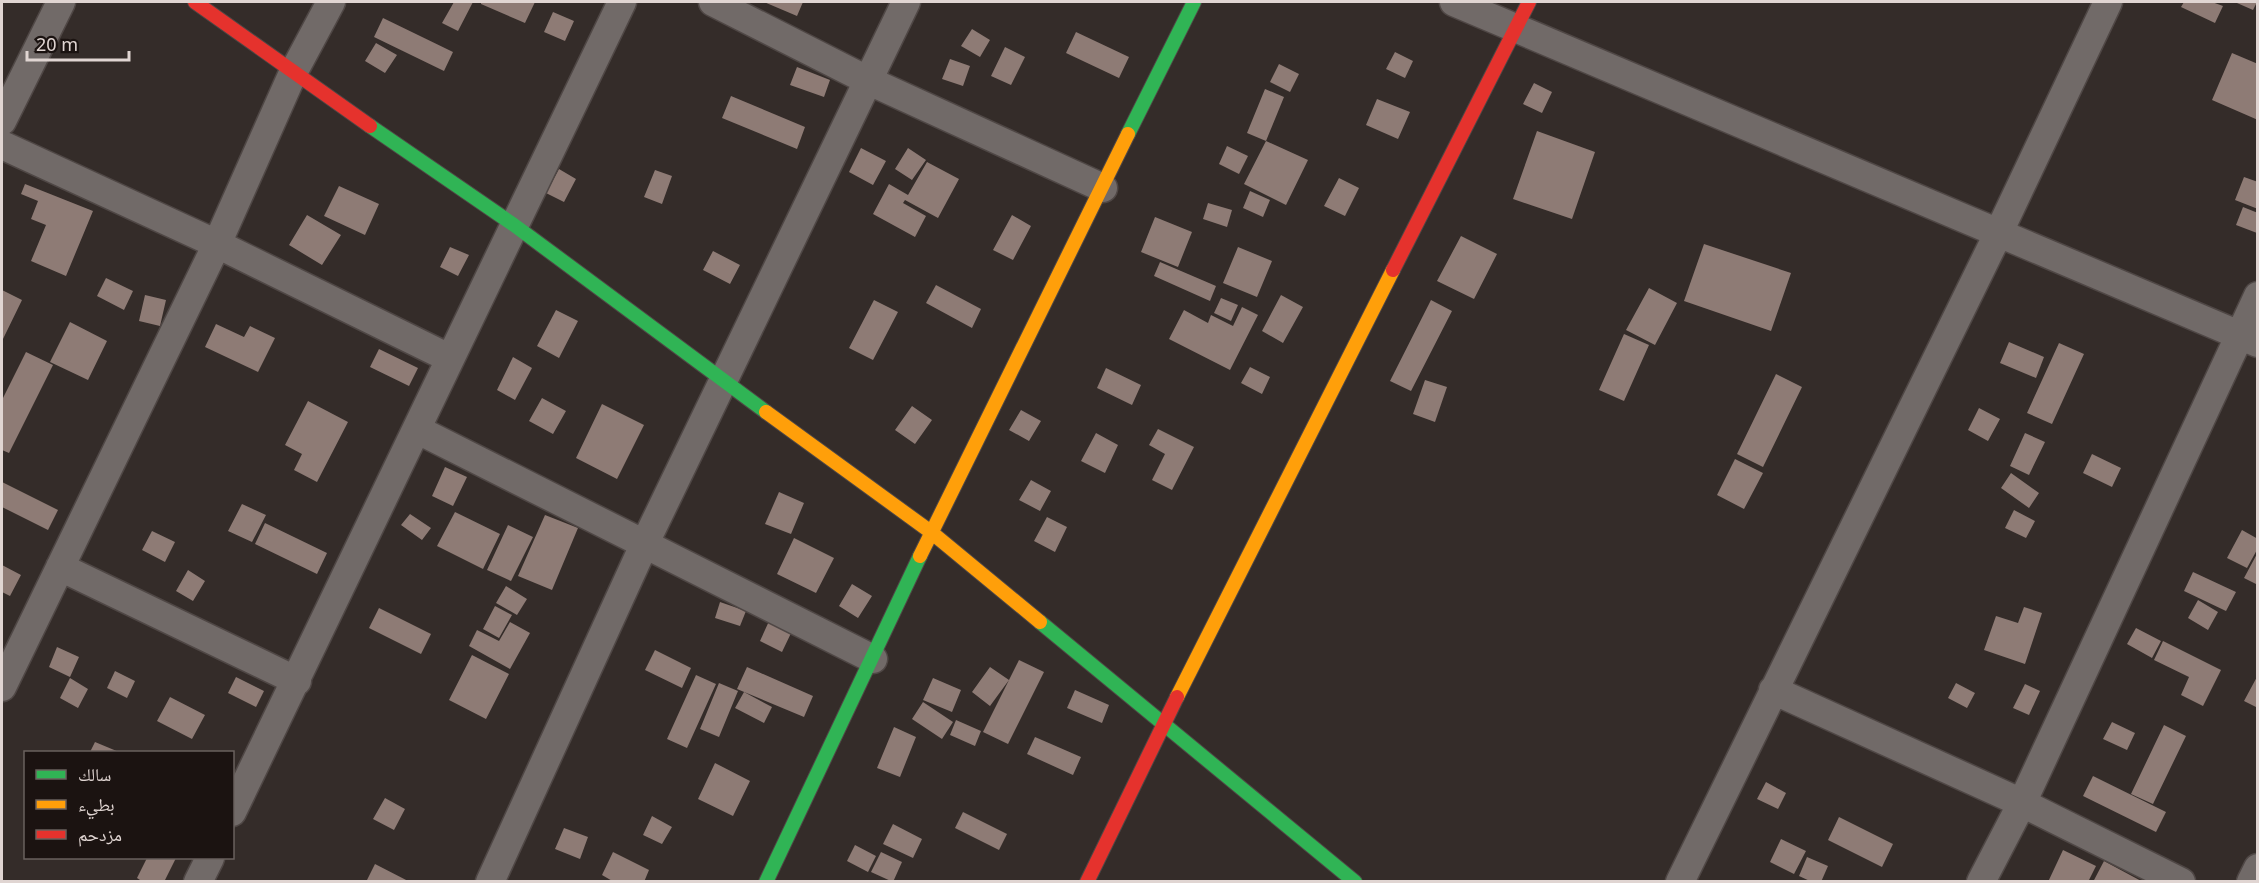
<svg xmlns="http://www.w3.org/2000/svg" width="2259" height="883" viewBox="0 0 2259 883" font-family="'Noto Sans','Noto Naskh Arabic',sans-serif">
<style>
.building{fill:#8e7b75}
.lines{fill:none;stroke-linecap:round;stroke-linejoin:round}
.street-casing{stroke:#4f4745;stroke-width:31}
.fast-casing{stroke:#4f4745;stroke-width:16}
.slow-casing{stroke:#4f4745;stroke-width:16}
.jam-casing{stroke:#4f4745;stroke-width:16}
.street{stroke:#716a68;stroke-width:28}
.fast{stroke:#30b455;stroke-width:14}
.slow{stroke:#ff9f0a;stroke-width:14}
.jam{stroke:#e5322d;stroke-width:14}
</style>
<rect width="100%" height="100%" fill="#342c29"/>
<path class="building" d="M454,2h19l-15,29 -16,-8z
M481,2h54l-10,21 -44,-19z
M764,2h39l-6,14z
M2184,2h28l11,4 -8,17 -34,-16z
M2238,2h19l-4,8 -16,-7z
M553,12l21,9 -9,20 -21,-9z
M383,18l70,34 -9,19 -70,-34z
M972,29l18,11 -10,17 -19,-11z
M1076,32l53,25 -10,21 -53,-25z
M376,43l21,12 -12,18 -20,-12z
M1005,47l20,10 -14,28 -20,-9z
M1395,52l18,9 -8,17 -19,-9z
M2232,53l26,11v56l-46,-20z
M950,59l20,7 -7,20 -21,-7z
M1279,64l20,10 -9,18 -20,-10z
M797,67l33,13 -6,17 -34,-12z
M1534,83l18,9 -10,21 -19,-9z
M1265,89l19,8 -18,44 42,19 -22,45 -42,-21 22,-43 -19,-8z
M731,96l74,31 -8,22 -75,-31z
M1377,99l33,13 -12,27 -32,-14z
M1537,131l58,21 -23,67 -59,-20z
M1227,146l21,10 -9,18 -20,-10z
M861,148l25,13 -13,24 -24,-13z
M908,148l18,12 -14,20 -17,-11z
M927,162l32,17 -21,39 -33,-18 -2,3 23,13 -11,21 -42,-23 16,-30 19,11z
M559,169l17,10 -12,23 -18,-9z
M655,170l17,6 -10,28 -18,-7z
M2244,177l14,5v27l-23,-9z
M1339,178l20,10 -14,28 -21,-10z
M25,184l68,27 -27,65 -35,-15 15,-36 -15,-6 7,-18 -17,-7z
M339,186l40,18 -14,31 -41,-19z
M1250,191l20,9 -7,17 -20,-9z
M1208,203l24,7 -5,17 -24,-8z
M2243,207l15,6 -1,20 -21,-8z
M307,215l34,20 -19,30 -33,-20z
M1012,215l19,11 -18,34 -20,-10z
M1155,217l37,15 -14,35 -37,-15z
M1461,236l36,18 -23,45 -37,-18z
M1704,244l87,29 -20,58 -87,-30z
M450,247l19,8 -11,21 -18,-9z
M1238,247l34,14 -15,36 -34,-14z
M713,251l27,14 -10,19 -27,-14z
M1160,262l56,24 -6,15 -56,-25z
M106,278l27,13 -9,19 -27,-14z
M936,285l45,24 -9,19 -46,-25z
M1649,288l28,15 -22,42 -29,-15z
M2,290l20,10 -19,39 -1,-1z
M145,295l21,5 -6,26 -21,-5z
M1281,295l22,12 -20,36 -21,-12z
M1221,298l17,7 -7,16 -17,-8z
M874,300l24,12 -25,48 -24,-12z
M1431,300l21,11 -41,80 -21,-10z
M1242,307l16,8 -28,55 -61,-31 15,-29 24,13 3,-8 22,11z
M556,310l22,11 -19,37 -22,-12z
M70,322l37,19 -19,39 -38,-18z
M216,324l28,13 6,-11 25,12 -17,34 -53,-25z
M1624,334l25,11 -25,56 -25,-11z
M2009,342l35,15 -8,21 -36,-15z
M2059,343l25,11 -32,70 -25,-11z
M379,349l39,19 -9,18 -39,-19z
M26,352l27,13 -44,88 -7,-3v-50z
M513,357l19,11 -17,32 -18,-10z
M1250,367l20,10 -8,17 -21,-11z
M1106,368l35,17 -9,20 -35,-17z
M1776,374l26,13 -39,80 -26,-13z
M1425,380l22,7 -12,35 -22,-8z
M542,398l24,13 -13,23 -24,-13z
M308,401l40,21 -31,60 -23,-12 8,-16 -17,-9z
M602,404l42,21 -27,54 -41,-21z
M912,406l20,14 -17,24 -20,-14z
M1979,408l21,11 -12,22 -20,-11z
M1021,410l20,11 -12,20 -20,-11z
M1158,429l36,18 -22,43 -20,-10 13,-26 -16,-9z
M1096,433l22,12 -13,28 -24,-12z
M2025,433l20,9 -16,33 -19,-9z
M2092,454l29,14 -9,19 -29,-14z
M1735,459l28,14 -19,36 -27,-14z
M445,467l22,10 -14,29 -21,-10z
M2011,473l28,20 -10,15 -28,-20z
M1031,480l20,11 -11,20 -21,-11z
M2,482l56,28 -10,20 -46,-23z
M779,492l25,11 -13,31 -26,-10z
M242,504l24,11 -14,27 -24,-11z
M2014,510l21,11 -9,17 -21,-10z
M455,512l45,22 -17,35 -46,-23z
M410,514l21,14 -9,12 -21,-15z
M545,515l33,13 -26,62 -34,-14z
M1047,517l20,10 -12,25 -21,-11z
M265,523l62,30 -10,21 -62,-30z
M508,525l25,12 -22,44 -24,-11z
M2242,530l16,9v9l-11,20 -20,-10z
M152,531l23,11 -10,20 -23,-12z
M794,538l40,20 -18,35 -39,-19z
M2258,552v33l-14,-7z
M2,565l19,10 -11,21 -8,-4z
M188,570l17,11 -12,20 -17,-10z
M2193,572l43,20 -10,19 -42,-20z
M852,584l20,12 -14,22 -19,-12z
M506,586l21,13 -10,16 -21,-12z
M2198,600l20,12 -10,18 -20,-12z
M720,602l26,9 -6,15 -25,-8z
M495,606l17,9 -13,23 -16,-9z
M2024,607l18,6 -17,51 -41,-14 12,-34 22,7z
M379,608l52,26 -10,20 -52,-26z
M770,619l23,10 -11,23 -22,-11z
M510,622l20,11 -20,36 -41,-23 8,-16 22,11z
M2136,628l25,13 -9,17 -25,-14z
M2163,641l58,29 -18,36 -22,-11 8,-18 -35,-17z
M57,647l22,10 -9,20 -21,-10z
M655,650l36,18 -9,20 -37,-18z
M472,655l37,19 -23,45 -37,-19z
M1019,660l25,12 -36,72 -25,-12z
M747,667l66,29 -9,21 -67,-28z
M990,667l19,13 -19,26 -18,-14z
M115,671l20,10 -8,17 -20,-10z
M696,675l20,9 -29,64 -20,-9z
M2258,675v33l-14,-7z
M236,677l28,14 -8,16 -28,-14z
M70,678l18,11 -10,19 -18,-10z
M933,678l28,12 -9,22 -29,-12z
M719,683l19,8 -19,46 -19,-8z
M1956,683l19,10 -8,15 -19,-10z
M2025,684l15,7 -11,24 -16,-7z
M1075,690l34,15 -7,18 -35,-15z
M744,692l28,15 -8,16 -29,-15z
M170,697l35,18 -13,24 -35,-18z
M923,702l30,20 -11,17 -30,-20z
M956,720l25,11 -6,15 -25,-11z
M2112,722l23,11 -8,17 -24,-11z
M2164,725l22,11 -33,68 -22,-10z
M894,727l22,10 -16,40 -23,-9z
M1035,737l46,20 -8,18 -46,-21z
M95,742l24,10h-29z
M715,763l35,18 -17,35 -35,-17z
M2093,776l73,36 -10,20 -73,-36z
M1766,782l20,11 -8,16 -21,-10z
M385,798l20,11 -11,21 -21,-11z
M963,812l44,22 -8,16 -44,-22z
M652,816l20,11 -10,17 -19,-9z
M1839,817l54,27 -11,23 -54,-27z
M893,824l29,15 -9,19 -30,-14z
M564,828l24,9 -8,22 -25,-10z
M1781,839l25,12 -12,23 -24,-12z
M855,845l21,11 -8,16 -21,-11z
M2063,850l33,16 -8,16h-40z
M613,852l36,18 -5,12h-30l-12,-7z
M881,852l21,10 -9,20 -22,-10z
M1807,857l21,9 -7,16h-9l-13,-6z
M147,858h29l-12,24h-21l-6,-4z
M2104,861l39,21h-50z
M375,864l35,18h-44z"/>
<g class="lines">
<g class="street-casing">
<path id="street" d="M713,2l154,78 236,108
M1454,2l804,341
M2,121l59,-119
M2,145l215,99 232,114
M418,430l455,229
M60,567l237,114
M2,687l215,-443 76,-171 38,-71
M1773,690l249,113 159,79
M232,812l390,-810
M198,882l12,-24
M490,882l154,-337 262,-543
M1680,882l319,-650 109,-230
M1981,882l41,-79 236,-507
M2251,882l7,-14"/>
</g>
<g class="fast-casing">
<path id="fast" d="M370,126l144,99 252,187
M1128,134l66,-132
M1040,622l315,260
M766,882l154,-326"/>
</g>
<g class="slow-casing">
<path id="slow" d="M766,412l165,120 109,90
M920,556l208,-422
M1177,697l216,-427"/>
</g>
<g class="jam-casing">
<path id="jam" d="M195,2l175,124
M1393,270l136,-268
M1087,882l90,-185"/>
</g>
<use href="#street" class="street"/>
<use href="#fast" class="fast"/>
<use href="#slow" class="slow"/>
<use href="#jam" class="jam"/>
</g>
<rect width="2259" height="883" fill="none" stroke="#e0d5d2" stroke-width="6"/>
<rect x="24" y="751" width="210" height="108" fill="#1b1311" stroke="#6a615e" stroke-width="1.5"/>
<rect x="36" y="770" width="30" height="9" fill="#30b455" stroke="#6a615e" stroke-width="1.5"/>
<text x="78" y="781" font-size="18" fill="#e0d5d2">سالك</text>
<rect x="36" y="800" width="30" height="9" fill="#ff9f0a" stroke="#6a615e" stroke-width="1.5"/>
<text x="78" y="811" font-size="18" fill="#e0d5d2">بطيء</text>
<rect x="36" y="830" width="30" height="9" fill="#e5322d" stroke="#6a615e" stroke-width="1.5"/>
<text x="78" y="841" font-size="18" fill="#e0d5d2">مزدحم</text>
<path d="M27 51v9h102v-9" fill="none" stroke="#e0d5d2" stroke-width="3"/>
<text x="36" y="51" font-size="18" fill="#e0d5d2" stroke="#1b1311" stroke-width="4.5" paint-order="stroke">20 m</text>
</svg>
